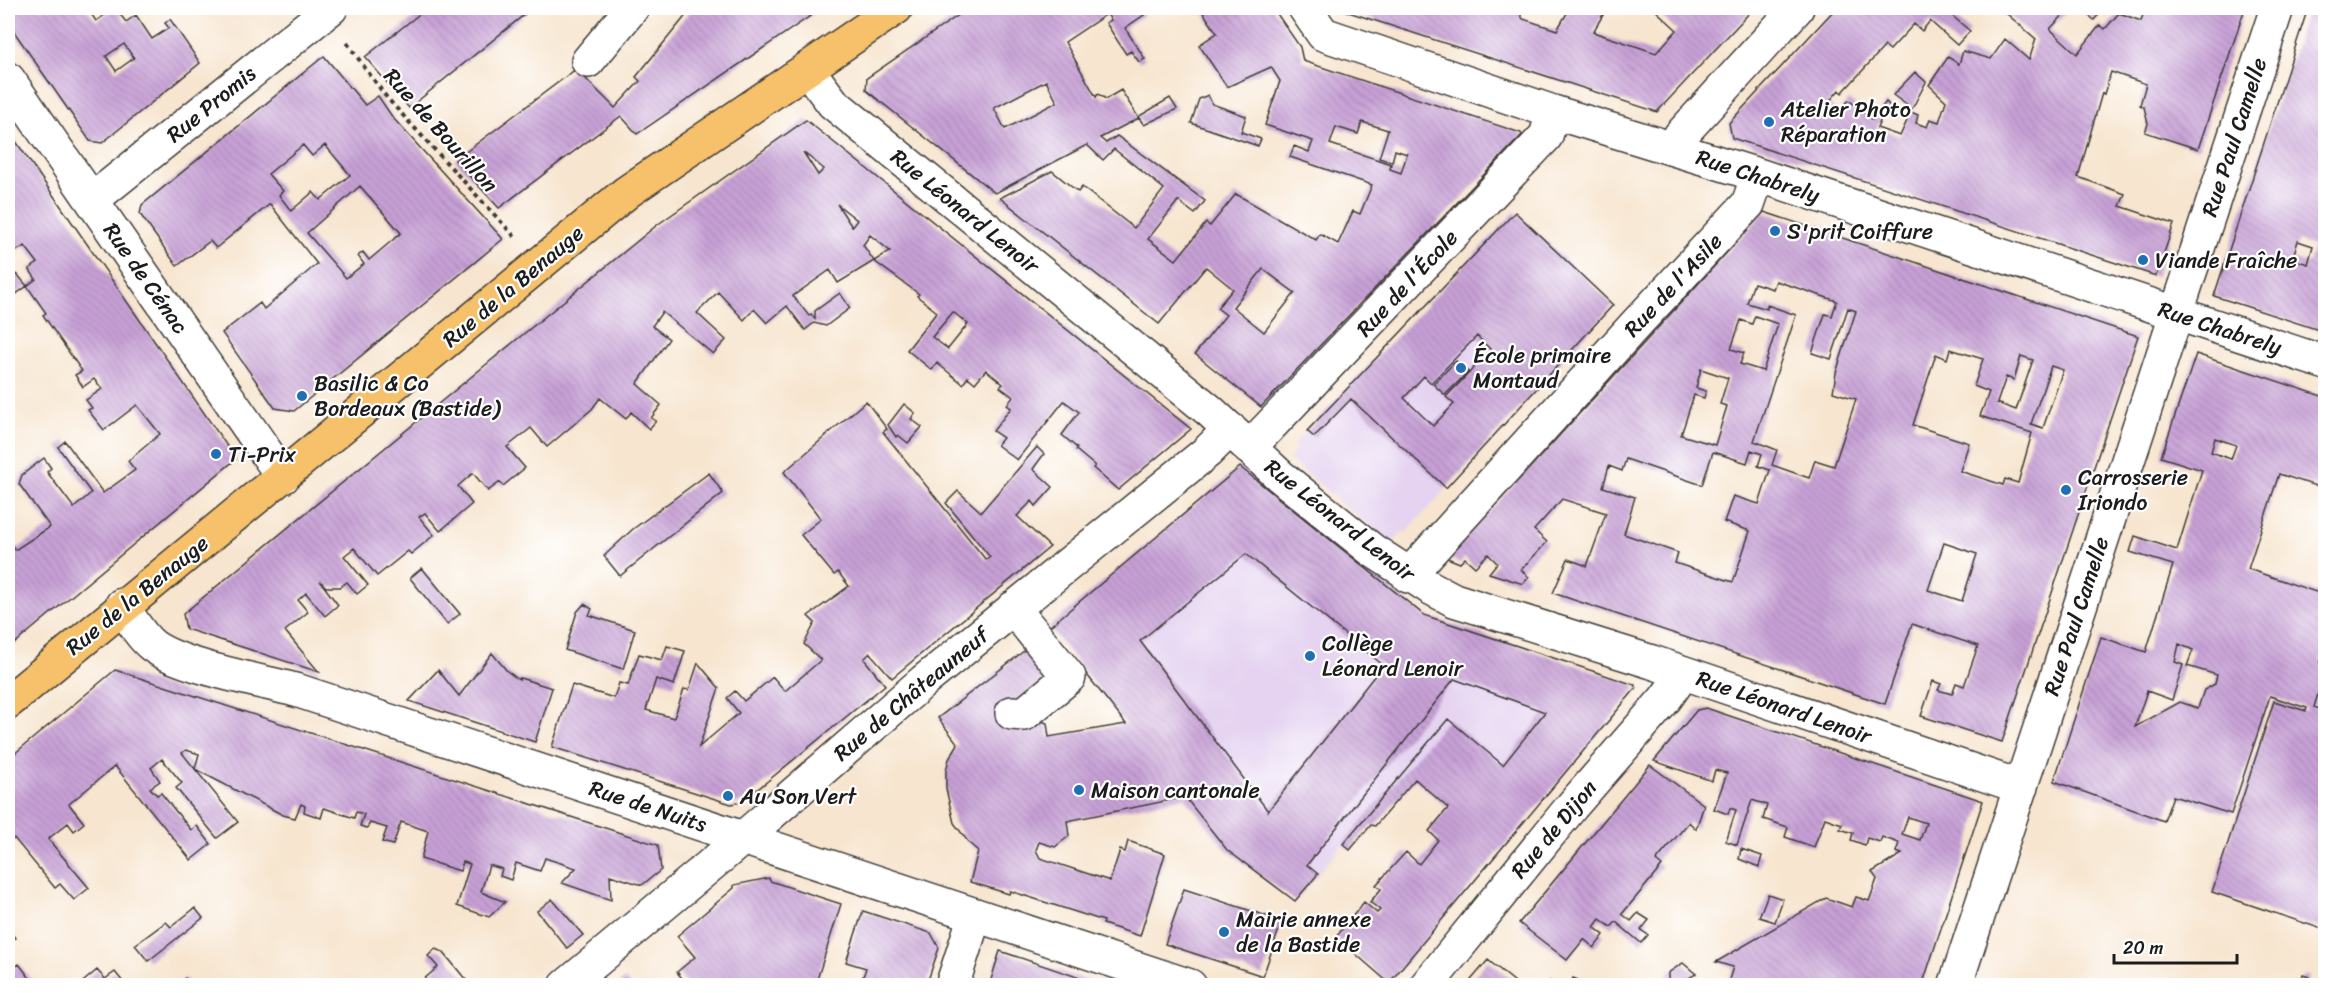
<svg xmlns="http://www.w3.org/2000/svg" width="2333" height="993" viewBox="0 0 2333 993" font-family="Sriracha,sans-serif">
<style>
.built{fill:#e5d3f1}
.building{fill:url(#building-back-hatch);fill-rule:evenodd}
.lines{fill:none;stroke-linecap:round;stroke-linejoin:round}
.minor-casing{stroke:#3d3a37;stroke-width:36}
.major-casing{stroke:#3d3a37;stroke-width:36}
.path{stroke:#3d3a37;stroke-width:4;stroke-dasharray:4.5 4.5;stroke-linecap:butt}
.minor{stroke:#fff;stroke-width:33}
.major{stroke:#f6c16b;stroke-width:33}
.poi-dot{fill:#1f6fb2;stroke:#fff;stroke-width:2}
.labels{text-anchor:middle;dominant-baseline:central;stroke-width:4.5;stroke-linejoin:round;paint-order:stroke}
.street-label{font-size:22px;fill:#1c1c1c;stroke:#fff}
.poi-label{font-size:22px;fill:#1c1c1c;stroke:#fff;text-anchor:start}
</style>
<defs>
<pattern id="building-back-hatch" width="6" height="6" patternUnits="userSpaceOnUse" patternTransform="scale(1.5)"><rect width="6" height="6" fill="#c7a0d6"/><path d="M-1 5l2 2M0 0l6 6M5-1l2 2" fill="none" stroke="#aa89b7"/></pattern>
</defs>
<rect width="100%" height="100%" fill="#fff"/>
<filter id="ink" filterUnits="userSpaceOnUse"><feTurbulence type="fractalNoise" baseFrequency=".0167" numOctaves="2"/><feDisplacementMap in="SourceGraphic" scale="12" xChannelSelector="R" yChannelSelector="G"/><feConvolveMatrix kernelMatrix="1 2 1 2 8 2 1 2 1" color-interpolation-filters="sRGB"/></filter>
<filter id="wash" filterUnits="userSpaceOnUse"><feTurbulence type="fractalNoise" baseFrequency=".008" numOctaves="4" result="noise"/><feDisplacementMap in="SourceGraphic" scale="24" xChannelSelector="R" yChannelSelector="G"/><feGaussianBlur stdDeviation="1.35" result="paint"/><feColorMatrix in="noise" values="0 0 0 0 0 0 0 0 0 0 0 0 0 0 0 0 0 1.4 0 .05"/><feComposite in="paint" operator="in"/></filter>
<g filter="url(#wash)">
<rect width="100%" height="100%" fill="#f7e5cf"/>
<path class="built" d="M1515,212l98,93 -207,228 -3,-2 -12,13 -102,-85 8,-9 -4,-5z
M1240,467l184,148 211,70 1,3 -136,164 -95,-81 -110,130 -68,-51 -178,-223z"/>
<g id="blocks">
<path class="building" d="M8,8h79l9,13 19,-13 11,14 10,-7 16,24 17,-11 -4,-5 5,-4 30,44 -98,80 -12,-2 -82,-118zM124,44l10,14 -18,13 -10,-15z
M427,8h110l-5,3 -2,-1 -121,98 -44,-51z
M692,8h130l-185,126 -16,-18 -122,92 -44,-48 121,-91 39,39 25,-27 -4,-4z
M969,8h170l5,7 -19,13 20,31 -6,3 -8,-11 -5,3 -20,-31 5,-3 -4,-6 -42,28 31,55 2,-3 8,5 15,-9 17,27 32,-19 7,11 -33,16 -5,-7 -39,20 6,5 11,-7 88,65 -10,13 -17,-13 -30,38 28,21 30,-37 4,3 26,-32 80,46 4,-6 18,10 15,-33 7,3 12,-29 -82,-28 4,-11 15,6 4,-11 -48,-16 15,-44 -9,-14 -44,20 -28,-42 18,-12 -17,-25h73l27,39 3,14 218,72 1,2 -261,272 -66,-53 31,-39 -9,-7 16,-19 -27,-22 -47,57 -159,-126 52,-27 26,21 4,-5 52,41 30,-39 -50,-40 -11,11 -16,-15 -92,48 -129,-103 1,-12zM1046,81l11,21 -52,27 -11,-21zM1362,122l26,8 -9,28 13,4 3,-12 12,4 -6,19 -11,-4 1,-5 -61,-20 6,-17 22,7zM1263,269l32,24 -31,39 -31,-25z
M1336,8h181l6,11 34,11 13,-22h37l-14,24 63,21 21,-23 -24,-22h101l-97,104z
M1836,8h107l27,23 -13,14 -27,-24 -8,10 -8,-7 -24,26 -5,-4 -43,47 -3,-3 -11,13 11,9 10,-12 23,20 14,-18 5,5 -9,10 -5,11 23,8 11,-24 7,3 -2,8 11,4 3,-8 9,3 7,-21 -17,-16 19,-28 11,7 4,-13 28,8 14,-20 24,21 7,-21 -36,-31h70l-20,21 27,25 23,-29 5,4 14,-16 22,8 4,-13h100l-47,141 -53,-17 3,-8 -4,-17 -4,-2 6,-21 -35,-12 -7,22 -2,-1 -24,84 47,17 -5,12 54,18 -18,52 -424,-138 -3,-15z
M2081,8h24l-11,12z
M2308,8h17v324l-111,-36zM2298,241l15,5 -5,18 -16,-5z
M324,56l41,49 13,-9 15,22 110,121 -209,172 -19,-3 -53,-75 38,-30 4,6 53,-45 -47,-60 -54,44 -6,-7 -33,25 -37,-52 2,-9zM303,145l9,11 13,-11 25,30 -30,25 -7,-8 -22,19 -12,-16 4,-4 -15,-17zM360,186l41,47 -32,27 -6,-8 -5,4 6,8 -18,14 -39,-45z
M1915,72l11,10 -14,27 -19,-14z
M1208,95l4,9 34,12 -5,16 20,7 -3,7 -67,-23 8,-24z
M806,120l385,309 -73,61 -25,-22 2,-2 -19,-16 1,-2 -15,-13 17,-23 -15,-11 -47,59 -20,-15 6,-7 -10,-7 18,-23 -4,-3 6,-8 -13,-10 3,-3 -17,-14 -11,13 -7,-6 -5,7 -26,-21 -5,7 -25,-20 30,-38 -20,-16 2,-2 -45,-33 16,-10 -20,-16 -7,10 11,16 -36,22 -8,-13 -37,26 16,20 2,-2 4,5v-8l25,-18 10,15 -24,18 -12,-3 -9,7 -18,-24 -20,17 -13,-14 -10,11 -26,-28 -21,21 29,27 -13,14 -51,-42 -10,14 17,13 -32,45 24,21 -10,13 5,3 -7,8 -18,-17 -5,7 -26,-21 -8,11 -45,38 -16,-19 -24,19 18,21 -22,18 -3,-4 -12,9 -15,-18 -15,13 14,18 -32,27 -15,-18 -6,4 15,18 -23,19 -3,-3 -31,25 -23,-28 -10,8 24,29 -11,9 -10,-12 -7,5h-14l-6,-6 18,24 -13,11 -19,-23 -8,7 10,12 -23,19 34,41 -133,-43 -3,-15 305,-251 169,-138zM803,152l21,17 -6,6zM837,204l20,16 -5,7zM953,312l15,12 -20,25 -16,-12z
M8,130l228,329 -228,190v-110l7,11 35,-23 -31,-43 3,-9 22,-17 7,10 -4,4 27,36 17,-15 -33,-46 7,-6 38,52 32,-23 -7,-9 32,-27 -23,-29 -33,25 -16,-20 4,-2 -6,-8 16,-11 -8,-10 -11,8 -8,-12 7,-4 -39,-56 3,-2 -19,-27 9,-7 -7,-10 9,-6 -13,-17 -9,5 -4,-7 -4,4z
M1515,212l98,93 -167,183 -95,-89 -37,38 -7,-6zM1477,336l14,14 -45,47 8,7 -21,22 -29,-28 20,-22 7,7z
M1764,212l374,124 -136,406 -81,-26 12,-35 8,3 -3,6 14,4 4,-11 8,3 14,-40 -66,-22 -27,80 -332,-111 15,-34 19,7 19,-53 -44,-14 -28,31 13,12 -26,28 8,7 -6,7 -34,-11 8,-10 -9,-9 -13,13 -10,-9 -5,5 -13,-5zM1776,281l61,20 -5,15 -7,-2 -13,39 19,6 17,-51 8,3 -20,62 -3,19 23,7 -22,67 -19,-6 -6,18 -37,-13 5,-15 -23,-9 42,-126 -29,-10v4l-20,-6 7,-20 19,6zM1755,316l23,8 -15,47 -23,-7 4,-11 -13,-4 10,-29 11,4zM1950,349l33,10 -9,27 15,6 -9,24 52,17 -14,50 -13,-4 -2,6 -43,-14 9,-28 -56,-18 23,-71 11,5zM2021,356l12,4 -17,50 -19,-7 9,-26 8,3zM2051,366l12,4 -20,58 -12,-4zM1701,369l27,9 -8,26 7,2 -12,39 -34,-10 13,-40 10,3 2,-7 -10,-3zM1751,450l11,4 -4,12 12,4 -11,34 -26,-8 -9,26 26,9 -17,51 -58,-19 3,-10 -54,-19 11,-37 -32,-10 6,-21 13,5 4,-12 76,26 11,-33 34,11zM1944,543l33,11 -15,47 -34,-11z
M17,274l10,12 -19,14v-18z
M2196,354l129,43v92l-46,-15 -31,95 77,26v51l-5,17 5,2v6l-11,36 11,4v219l-113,-38 62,-191 32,10 1,-3 -37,-12 -39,118 -58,-18 -9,25 -110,-40 47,-144 45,15 27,-87 -43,-13 5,-16 42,14 25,-80 -41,-13zM2215,438l21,7 -5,14 -20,-7zM2179,644l14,6 -6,16 30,9 -2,9 -11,6 -6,18 -18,-6 -45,25 12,-36 25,9 11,-35 -8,-3z
M1456,361l12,11 -23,23 -12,-11z
M866,401l21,28 -4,3 103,128 4,-3 -44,-54 12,-12 23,21 56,-65 7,7 -11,15 20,18 -17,19 -4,-5 -15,15 33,31 -158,131 -22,-25 -6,6 21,26 -143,117 -11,2 -179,-57 20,-62 42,13 5,-15 9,2 11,-31 23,6 5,-14 18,5 -11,34 -18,-6 -10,31 28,8 10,-29 5,1 9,-27 21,25 -20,59 40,-34 -12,-15 8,-7 9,10 29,-24 12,14 36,-31 -17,-16 11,-21 -7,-7 41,-30 -11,-14 -4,3 -33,-40 20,-16 -37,-47z
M904,404l11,9 -4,6 11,8 -14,16 -10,-8 -2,2 -8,-12z
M1240,467l184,148 211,70 1,3 -247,295 -53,-46 28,-35 13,11 3,-3 -10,-8 11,-13 -5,-4 30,-33 13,12 19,-24 -9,-9 19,-23 -33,-29 -40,47 -4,-1 -21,25 -7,-6 105,-125 55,46 42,-53 -91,-33 -147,186 11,9 -23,27 -68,-51 -42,-53 -118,24 2,15 -14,11 -16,-5 -3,8 4,8 70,23 10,-31 5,2 3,-11 37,13 -25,82 -37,-12 1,-3 -94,-30 -1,3 -39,-12 8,-31 -9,-8 -15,-20 -8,-34v-18l3,-12 9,-15 -20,-26 91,-71 25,30 -24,40 17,6 2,14 77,-13 -77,-97zM1246,554l137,111 -115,146 -128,-170z
M709,473l14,20 -103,83 -16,-20 29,-27z
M422,568l38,46 -13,10 -37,-46z
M584,604l8,5 -3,6 46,15 -12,39 -58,-19 12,-38z
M492,653l15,18 12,9 1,-2 32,10 -17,54 -126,-41 29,-31 21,26z
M115,670l543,175 3,25 -19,15 -32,-10 1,25 -49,-17 14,-15 -31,-10 -5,13 -24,-8 -5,17 -11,-4 2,-7 -13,-4 -8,27 24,10 -16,15 -32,-11 13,-42 -7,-2 -3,9 -39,-12 7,-28 -27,-9 -8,23 -11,-3 5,-14 -17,-5 -3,5 -7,-2 4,-12 -8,-2 -2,6 -30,-10 -3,10 -17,-6 1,-6 -4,-2 -6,14 -12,-3 -88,-46 4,-15 -13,-4 -4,3 56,69 -21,16 -41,-50 6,-5 -20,-24 -11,9 9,13 -10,7 7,7 4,-2 30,37 6,-4 14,18 -20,16 -76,-94 -46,38 15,19 -10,8 -6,-8 -20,16 41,49 -15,12 -14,-16 -5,4 -41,-50 -6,6v-85z
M1706,708l277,93 -61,185h-195l6,-19 -17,-5 110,-64 26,9 4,-10 13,4 8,-22 -5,-7 30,-18 -6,-2 3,-9 -17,-6 -2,5 -13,-4 -2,7 -14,-5 2,-7 -13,-4 2,-5 -17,-6 -11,29 -29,-10 3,-10 -25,-8 4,-14 -15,-5 -15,45 -11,-4 10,-31 -6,-2 -2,6 -14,-5 13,-36 -12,-3 -3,11 -58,-20 43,-51zM1908,817l18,6 -6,17 -18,-6z
M1650,765l54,40 -8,24 -7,-7 -33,39 6,5 -40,48 9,7 7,-8 11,7 -8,10 7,5 -7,8 -25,-21 -5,5 -11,-8 -6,8 10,8 -10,13 -10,-9 -17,21 -48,-37z
M1741,849l21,7 -3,11 -20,-8z
M769,878l1,3 71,23 -26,82h-127l-11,-14 18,-15 -18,-21 57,-48v-3z
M1184,889l98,32 -19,55 -98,-32z
M1768,894l15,5 -8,23 -16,-5z
M552,899l31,36 -16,13 -30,-37z
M195,908l8,10 -55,43 -13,-16 31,-23 5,5z
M863,911l68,22 8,15 -13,38h-66l6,-18 -20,-6z
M8,929l7,9 -7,6z
M435,949l8,3 28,34h-55l22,-19 -10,-11z
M1000,951l101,34v1h-112z
M1488,960l32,26h-54z
M1683,963l13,11 -21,12h-7v-13z
M19,964l17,22h-28v-13z
M97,970l8,9 10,-7 8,10 -4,4h-41z
M2303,975l6,2 -3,9h-7z
M185,978l6,8h-15z
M1573,978l20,8h-23z
M625,979l6,7h-14z
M1550,981l12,4v1h-16z"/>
</g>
</g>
<g filter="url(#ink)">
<use href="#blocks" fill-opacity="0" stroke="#3d3a37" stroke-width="1.5"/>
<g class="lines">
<g class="minor-casing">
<path id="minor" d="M1305,8l18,26 230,78 205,63 568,188
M588,61l44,-53
M807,69l26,34 377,308 70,65 92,74 57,37 25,13 198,62 369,125
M8,79l275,398
M1675,149l5,-13 117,-128
M92,200l239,-192
M1249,448l297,-312 7,-24
M1408,576l227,-251 113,-121 10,-29
M122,605c9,14 18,31 31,41 29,21 109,35 146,45l891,295
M1012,713l12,1 45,-37 -56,-69
M566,986l177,-148 181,-157 283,-229 23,-23
M952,986l23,-71
M1426,986l146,-180 93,-107 10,-14 4,-14
M1955,986l322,-978"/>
</g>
<g class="major-casing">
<path id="major" d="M8,702l619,-510 269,-184"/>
</g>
<path class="path" d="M347,43l40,55 128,139"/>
<use href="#minor" class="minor"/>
<use href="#major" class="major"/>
</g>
</g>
<g class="poi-dot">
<circle cx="1769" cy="122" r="6"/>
<circle cx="1775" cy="231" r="6"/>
<circle cx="2143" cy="260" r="6"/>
<circle cx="1461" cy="368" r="6"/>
<circle cx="302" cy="396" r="6"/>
<circle cx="216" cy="454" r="6"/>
<circle cx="2066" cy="490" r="6"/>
<circle cx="1310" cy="656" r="6"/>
<circle cx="1079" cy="790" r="6"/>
<circle cx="728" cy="796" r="6"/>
<circle cx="1224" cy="932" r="6"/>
</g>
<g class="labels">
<g class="street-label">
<text transform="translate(211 104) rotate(-39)">Rue Promis</text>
<text transform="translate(441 130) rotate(48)">Rue de Bourillon</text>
<text transform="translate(2234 137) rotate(-72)">Rue Paul Camelle</text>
<text transform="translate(1758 176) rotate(18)">Rue Chabrely</text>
<text transform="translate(965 211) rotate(39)">Rue Léonard Lenoir</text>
<text transform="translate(146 278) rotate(55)">Rue de Cénac</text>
<text transform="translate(1407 283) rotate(-47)">Rue de l'École</text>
<text transform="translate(1673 285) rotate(-47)">Rue de l'Asile</text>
<text transform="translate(513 286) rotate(-40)">Rue de la Benauge</text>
<text transform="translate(2220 328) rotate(18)">Rue Chabrely</text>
<text transform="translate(1340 520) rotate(38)">Rue Léonard Lenoir</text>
<text transform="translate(137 595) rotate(-39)">Rue de la Benauge</text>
<text transform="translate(2076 616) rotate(-72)">Rue Paul Camelle</text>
<text transform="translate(911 694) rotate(-40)">Rue de Châteauneuf</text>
<text transform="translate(1784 707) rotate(19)">Rue Léonard Lenoir</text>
<text transform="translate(648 806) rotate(18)">Rue de Nuits</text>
<text transform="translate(1554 829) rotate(-50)">Rue de Dijon</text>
</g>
<g class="poi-label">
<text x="1781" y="109">Atelier Photo<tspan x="1781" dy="25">Réparation</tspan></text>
<text x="1787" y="231">S'prit Coiffure</text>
<text x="2155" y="260">Viande Fraîche</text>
<text x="1473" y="355">École primaire<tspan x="1473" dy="25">Montaud</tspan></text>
<text x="314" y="383">Basilic &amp; Co<tspan x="314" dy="25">Bordeaux (Bastide)</tspan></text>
<text x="228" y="454">Ti-Prix</text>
<text x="2078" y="477">Carrosserie<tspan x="2078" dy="25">Iriondo</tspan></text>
<text x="1322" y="643">Collège<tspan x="1322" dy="25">Léonard Lenoir</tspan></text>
<text x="1091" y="790">Maison cantonale</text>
<text x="740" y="796">Au Son Vert</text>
<text x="1236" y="919">Mairie annexe<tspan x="1236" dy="25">de la Bastide</tspan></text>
</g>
</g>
<rect width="2333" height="993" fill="none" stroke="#fff" stroke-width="30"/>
<path d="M2114 954v9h123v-9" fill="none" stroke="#1c1c1c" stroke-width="3"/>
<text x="2123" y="954" font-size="18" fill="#1c1c1c" stroke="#ffffff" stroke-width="4.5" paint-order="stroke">20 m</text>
</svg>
